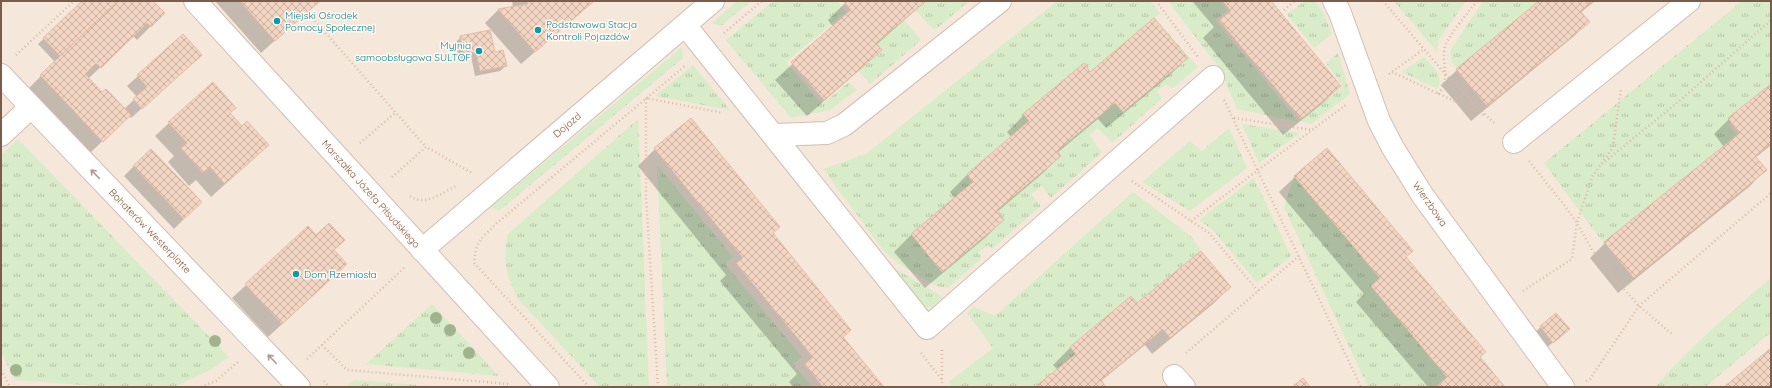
<svg xmlns="http://www.w3.org/2000/svg" width="1772" height="388" viewBox="0 0 1772 388" font-family="Quicksand,sans-serif">
<style>
.residential{fill:#f5e8da}
.grass{fill:url(#grass-tufts)}
.shadow{fill:#0003}
.building{fill:url(#building-cross-hatch);stroke:#e6bba3}
.lines{fill:none;stroke-linecap:round;stroke-linejoin:round}
.minor-casing{stroke:#d1beb0;stroke-width:24}
.path{stroke:#d9b8a5;stroke-width:2.5;stroke-dasharray:1 3;stroke-linecap:butt}
.minor{stroke:#fff;stroke-width:22}
.tree{fill:#a0b28e}
.oneway{stroke:#af9d94}
.culture-dot{fill:#0f9aa8;stroke:#fffaf3;stroke-width:1.5}
.labels{text-anchor:middle;dominant-baseline:central;stroke-width:3;stroke-linejoin:round;paint-order:stroke}
.culture-label{font-size:10px;fill:#0d838f;stroke:#fffaf3;text-anchor:start}
.street-label{font-size:10px;fill:#7a5c4d;stroke:#fffaf3}
</style>
<defs>
<pattern id="grass-tufts" width="24" height="20" patternUnits="userSpaceOnUse"><rect width="24" height="20" fill="#d8ecc9"/><path d="M3 7l-1-3M5 7V3M7 7l1-3M15 17l-1-3M17 17v-4M19 17l1-3" fill="none" stroke="#b4c2a5"/></pattern>
<pattern id="building-cross-hatch" width="8" height="8" patternUnits="userSpaceOnUse"><rect width="8" height="8" fill="#f3d5c3"/><path d="M0 0l8 8M0 8l8-8" fill="none" stroke="#cab0a1"/></pattern>
</defs>
<rect width="100%" height="100%" fill="#fdf6ec"/>
<path class="residential" d="M1,1h1770v386h-1770z"/>
<path class="grass" d="M737,1h14l-30,25 -9,-3z
M773,1h67l-1,2 7,9 -60,50 36,42 27,-22 8,8 -27,20 -39,8 -65,-78z
M926,1h43l-34,29 -3,-2 -17,-18z
M1057,1h93l10,12 -5,5 43,49 -26,22 -6,-5 -9,7 5,7 -50,45 -14,-15 -9,7 13,17 -51,46 -9,-12 -11,8 10,12 -49,43 -4,-4 -10,8 4,5 -34,30 -12,-2 -37,-22 -16,-14 -60,-81 43,-15z
M1168,1h52l7,9 -12,10 84,102 -62,-13 -17,-40z
M1304,1h11l10,14 7,19 -18,14 -27,-33z
M1394,1h72l-27,38 -2,13z
M1483,1h61l-85,70 -7,-9 -2,-11z
M1742,1h29v90l-42,34 11,14 -133,109 -63,-85z
M904,20l17,20 -51,44 -12,-14 24,-20 -6,-7z
M682,47l1,11 -184,153 -8,-4z
M1338,53l12,41 -39,30 -11,-3 43,-35 -17,-23z
M1424,57c9,11 21,17 13,32l-35,-17z
M693,65l37,45 -75,-14z
M638,119l11,268h-49l-83,-89 -9,-22 -3,-17 2,-24z
M1242,124l58,9 -41,30z
M1229,128l18,40 -57,43 -48,-29 48,-41 12,10z
M18,139l211,218 -19,13 -36,17h-64l-95,-7 -14,-28v-197z
M657,165l76,92 -8,7 77,93 -9,7 19,23h-145z
M1294,176l86,102 -9,8 76,91 -10,8 1,2h-70l-84,-180z
M1254,178l37,78 -34,27 -44,-53 -14,-10z
M1133,192l59,45 9,14 -64,52 -6,-7 -61,51 6,7 -41,33h-85v-6l43,-33 -26,-35 7,-6 21,9z
M886,263l57,34 -12,10h-7z
M1771,278v54l-66,55h-50c35,-40 75,-75 116,-109z
M432,304l67,72 -133,-12z
M354,380l90,7h-99z"/>
<path class="shadow" d="M84,1h68l12,12 -27,27 -4,-4 -45,43 14,15 22,15 13,-12 -10,-11 56,-51 7,30 -59,53 -2,-2 -40,38 -61,-65 27,-27 -17,-18z
M215,1h104l-58,52z
M512,1h82l-73,63 -36,-41 13,-13 15,-3z
M847,1h79l-50,44 4,5 -17,17 -56,49 -32,-36 58,-53 -5,-7z
M1192,1h78l70,85 -17,17 -40,32 -80,-97 11,-11z
M1540,1h55l-15,12 8,9 -15,15 -102,84 -30,-36 16,-15z
M461,37l33,16 12,13 -6,5 -25,5 -4,-20 -12,3 -4,-16z
M1187,58l-17,17 -64,53 -8,-9 -41,34 3,3 -17,17 -46,39 6,8 -17,17 -61,51 -31,-36 17,-17 44,-37 -5,-6 17,-17 44,-38 -4,-5 17,-17 59,-50 7,8z
M1771,85v60l-16,13 10,12 -15,16 -132,107 -28,-35 15,-15 119,-96 -10,-13 15,-15z
M229,113l13,14 26,18 -57,52 -15,-17 -7,6 -21,-24 6,-6 -19,-20 14,-13z
M691,119l81,114 71,104 40,50h-90l-4,-5 8,-8 -77,-93 6,-6 -88,-109 17,-17z
M1327,150l152,208 24,29h-75l-72,-85 8,-8 -85,-102 16,-15z
M134,166l57,46 -17,17 -50,-53z
M308,228l8,9 17,13 -1,28 -64,59 -36,-39z
M1230,287l-17,17 -61,50 -7,-9 -44,36 4,6h-68l21,-17 -5,-5 17,-17 61,-51 6,7z
M1556,314l7,21 -16,12 -12,-15z"/>
<path class="building" d="M82,1h36l-58,55 -17,-18z
M118,1h35l12,12 -14,14 -4,-4 -46,45 -5,-5 -11,11 17,18 4,-3 25,26 -28,27 -63,-67z
M240,1h80l-45,40z
M527,1h67l-59,51 -37,-43 30,-5z
M846,1h80l-50,42 6,7 -58,50 -33,-38 60,-52 -7,-8z
M1223,1h48l70,85 -40,33 -82,-99 12,-9z
M1539,1h54l-13,10 10,11 -103,84 -31,-37z
M1154,18l34,40 -65,54 -8,-9 -58,48 4,5 -64,54 7,10 -62,52 -31,-38 62,-52 -6,-8 62,-53 -6,-7 61,-51 6,9z
M490,30l5,22 8,-2 4,16 -27,5 -4,-19 -12,2 -4,-18z
M183,34l19,21 -60,54 -9,-10 14,-12 -10,-12z
M213,82l23,26 -6,5 12,13 5,-5 22,24 -44,39 -15,-17 -7,6 -22,-25 6,-5 -19,-21z
M1771,84v59l-16,13 12,14 -133,108 -30,-36 136,-109 -12,-15z
M691,118l89,109 -7,6 78,97 -8,7 41,50h-61l-18,-23 8,-7 -77,-94 7,-5 -89,-110z
M1327,148l86,103 -7,6 80,95 -6,5 25,30h-67l-1,-1 10,-9 -76,-91 9,-8 -86,-102z
M151,149l51,53 -18,17 -51,-53z
M329,223l16,17 -11,10 13,14 -65,60 -37,-40 63,-58 8,9z
M1201,251l30,36 -61,51 -7,-9 -62,51 5,7h-71l41,-33 -6,-7 61,-51 6,7z
M1556,313l14,16 -17,14 -13,-17z
M1771,348v39h-47z
M1303,378l7,9h-18z"/>
<g class="lines">
<g class="minor-casing">
<path id="minor" d="M195,1l353,386
M1334,1l6,12 39,108 14,27 30,48 140,191
M685,25l242,303 286,-251
M1,75l298,312
M1,135l30,-28
M775,135l52,-2 17,-8 156,-124
M1514,142l175,-141
M422,250l291,-249
M1174,376l10,11"/>
</g>
<path class="path" d="M1156,1l42,56
M1383,1l64,75 49,49
M1284,10l11,-9
M315,21l111,126
M724,33l38,-32
M16,55l58,-54
M1392,72l92,43
M1389,74l35,-25
M1438,94c15,-19 1,-30 8,-50 3,-9 24,-34 31,-43
M1224,100l137,287
M1234,118l78,12
M360,143l35,-30
M1529,161l36,45 12,17 15,27 20,26 27,30 34,29
M1602,164l82,-67 87,-77
M392,177l34,-30 46,26
M1132,181l77,52 49,58
M410,196c15,11 32,-3 46,-10
M1191,221l67,-51 88,-65
M1523,291l49,-32 5,-36 15,-46 21,-30 8,-59
M322,345l25,25 162,14
M921,353l21,27
M1186,353l113,-97
M307,359l97,-91
M1,370l9,17
M324,381l5,6
M1586,381l4,-2 49,-73 132,-113
M201,387l15,-6 23,-20
M589,387l-115,-124c2,-23 8,-25 23,-40l188,-157
M658,387l-12,-190v-99l77,15
M942,387v-39"/>
<use href="#minor" class="minor"/>
</g>
<g class="tree">
<circle cx="436" cy="318" r="6"/>
<circle cx="450" cy="330" r="6"/>
<circle cx="215" cy="341" r="6"/>
<circle cx="469" cy="353" r="6"/>
<circle cx="16" cy="370" r="6"/>
</g>
<defs><path id="oneway-shaft" d="M-6 0H5M1.5-3L5.5 0L1.5 3" fill="none" stroke-width="1.6" stroke-linecap="round" stroke-linejoin="round"/></defs>
<g class="oneway">
<use href="#oneway-shaft" transform="translate(95 174) rotate(-134)"/>
<use href="#oneway-shaft" transform="translate(272 359) rotate(-134)"/>
</g>
<g class="culture-dot">
<circle cx="277" cy="21" r="4"/>
<circle cx="538" cy="30" r="4"/>
<circle cx="479" cy="51" r="4"/>
<circle cx="296" cy="274" r="4"/>
</g>
<g class="labels">
<g class="culture-label">
<text x="285" y="15">Miejski Ośrodek<tspan x="285" dy="12">Pomocy Społecznej</tspan></text>
<text x="546" y="24">Podstawowa Stacja<tspan x="546" dy="12">Kontroli Pojazdów</tspan></text>
<text x="471" y="45" text-anchor="end">Myjnia<tspan x="471" dy="12">samoobsługowa SULTOF</tspan></text>
<text x="304" y="274">Dom Rzemiosła</text>
</g>
<g class="street-label">
<text transform="translate(567 125) rotate(-40)">Dojazd</text>
<text transform="translate(371 194) rotate(48)">Marszałka Józefa Piłsudskiego</text>
<text transform="translate(1430 204) rotate(55)">Wierzbowa</text>
<text transform="translate(150 231) rotate(46)">Bohaterów Westerplatte</text>
</g>
</g>
<rect width="1772" height="388" fill="none" stroke="#7a5c4d" stroke-width="4"/>
</svg>
